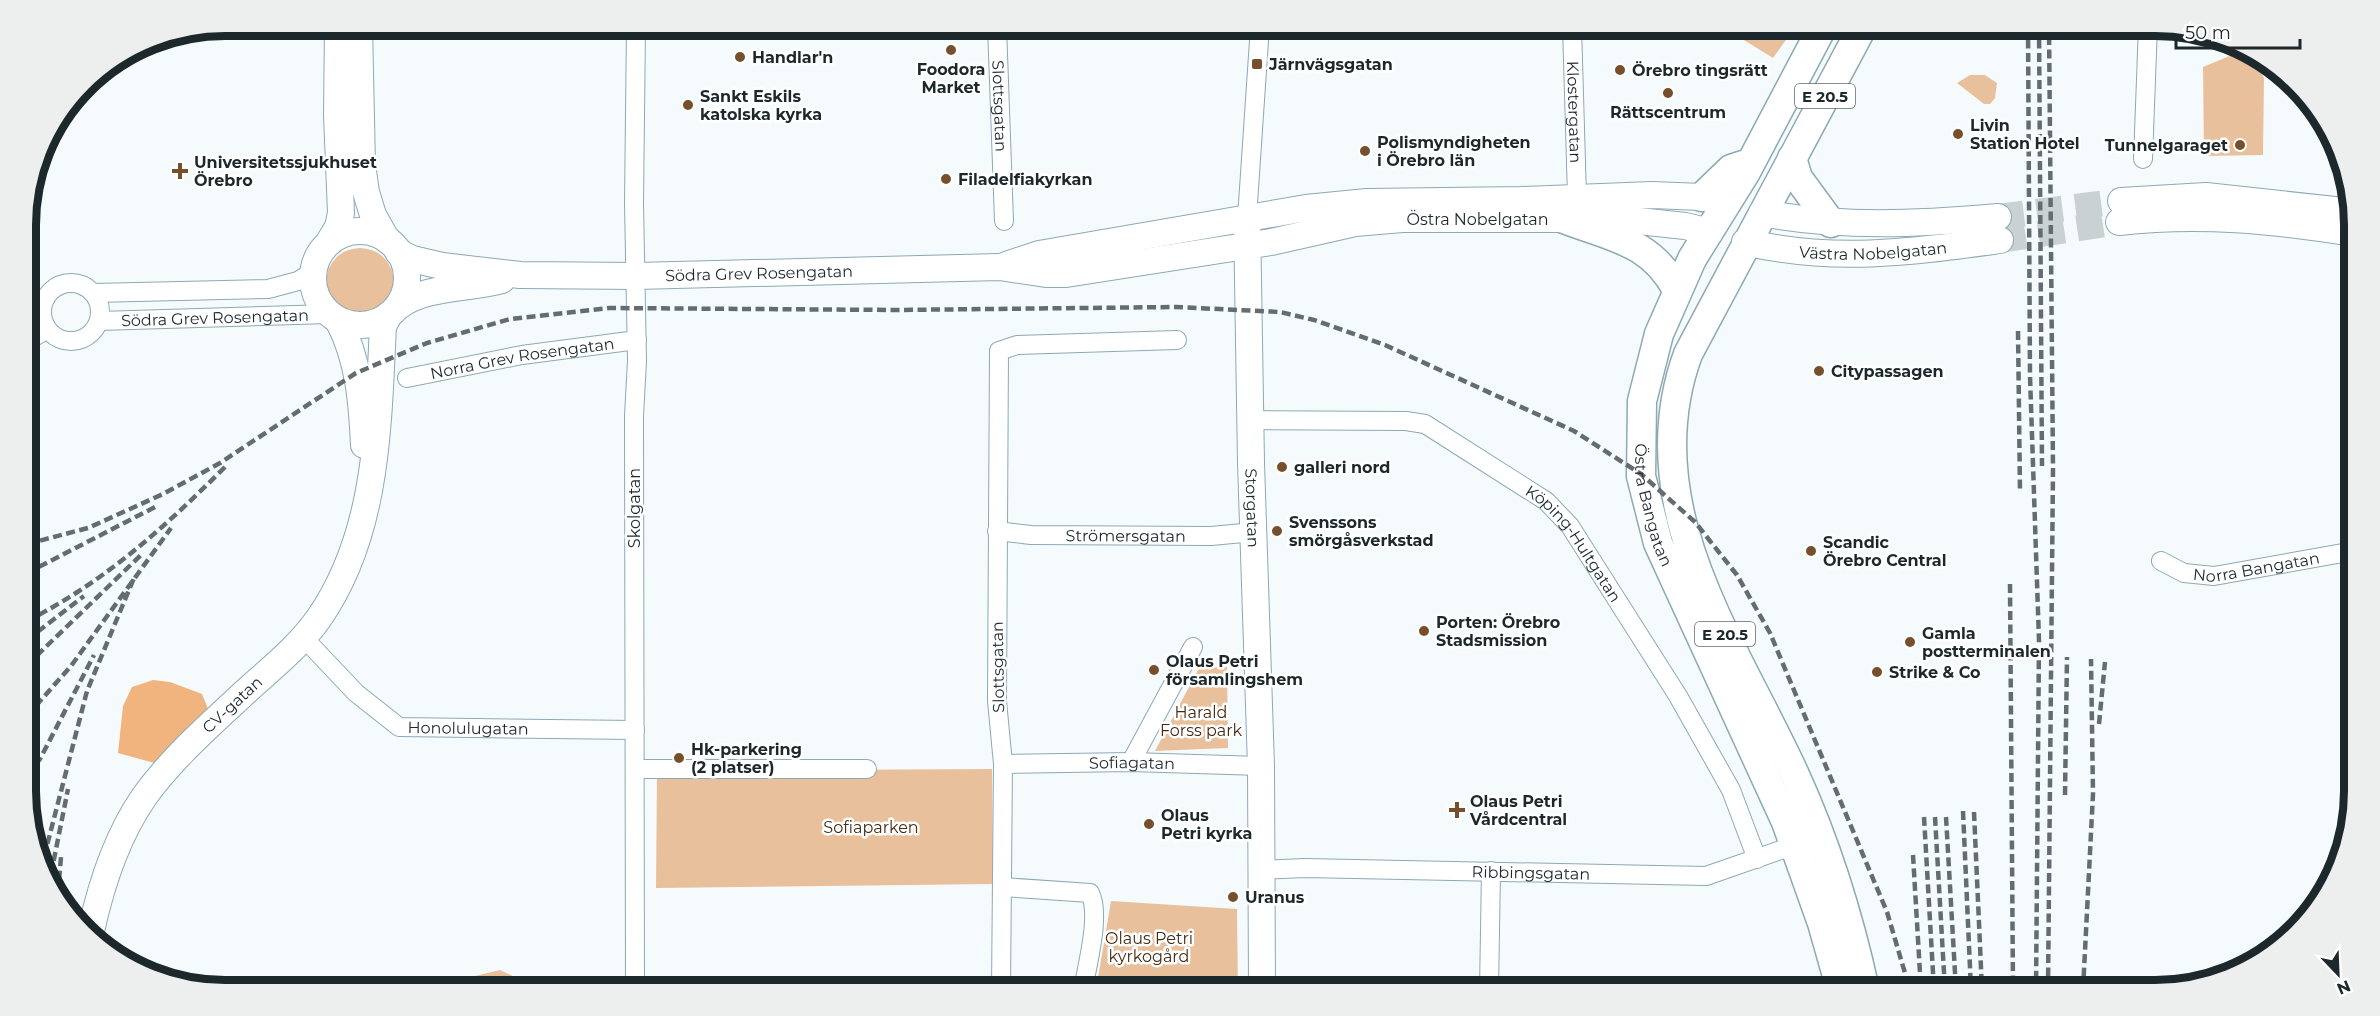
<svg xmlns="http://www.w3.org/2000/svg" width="2380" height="1016" viewBox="0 0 2380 1016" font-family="Montserrat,sans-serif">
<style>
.green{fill:#e9c09c}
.forest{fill:#f1b47e}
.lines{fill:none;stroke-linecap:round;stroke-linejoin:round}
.secondary-tunnel{stroke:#cad1d3;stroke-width:26;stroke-dasharray:26 13;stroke-linecap:butt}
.street-casing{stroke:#8ca9b4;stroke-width:20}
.secondary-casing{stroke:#8ca9b4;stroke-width:28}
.primary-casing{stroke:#8ca9b4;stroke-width:31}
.street{stroke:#fff;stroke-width:18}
.secondary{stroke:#fff;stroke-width:26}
.primary{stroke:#fff;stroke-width:28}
.rail{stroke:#636d71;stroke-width:4.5;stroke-dasharray:9 4.5;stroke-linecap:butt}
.poi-dot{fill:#76502c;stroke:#fff;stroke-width:2}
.labels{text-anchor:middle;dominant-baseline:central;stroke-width:5;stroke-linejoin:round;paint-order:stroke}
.shield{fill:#fff;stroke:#60686b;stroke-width:1.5}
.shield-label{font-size:15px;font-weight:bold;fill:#1c282c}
.poi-label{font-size:16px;font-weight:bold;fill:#1c282c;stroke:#fff;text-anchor:start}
.street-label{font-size:16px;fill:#1c282c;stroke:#fff}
.park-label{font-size:16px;fill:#452c14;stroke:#fff}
.rim{fill:none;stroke:#1c282c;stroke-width:8}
</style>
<rect width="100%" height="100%" fill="#f5fbfd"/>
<path class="green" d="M1712,26h84l-23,32 -47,-29z
M2244,50l11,9 9,19 -1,77 -59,1 -1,-89z
M1970,75h15l12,8 -2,15 -5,6h-6l-27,-21z
M326 282a34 34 0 1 1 68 0a34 34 0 1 1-68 0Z
M1227,667l1,81 -73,3 44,-83z
M992,769l1,115 -337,4 1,-117z
M1111,901l126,8 1,81h-142z
M500,970l17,8 5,12h-106z"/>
<path class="forest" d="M153,680l17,2 32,12 6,15 -34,34 -16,21 -40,-11 5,-47 9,-19z"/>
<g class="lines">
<path class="secondary-tunnel" d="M1998,217l123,-16
M2000,240l119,-18"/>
<g class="street-casing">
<g id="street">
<path id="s1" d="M997,26l7,195"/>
<path id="s2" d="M1572,26l5,171"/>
<path d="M2143,159l5,-133"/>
<path d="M1247,218l13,-192"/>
<circle cx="71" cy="312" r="29"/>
<path d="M93,293l175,-4 30,-8 14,-9"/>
<path id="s3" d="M99,321l230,-7"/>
<path d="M26,342l21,-13"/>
<path id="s4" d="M407,378l115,-23 115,-15"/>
<path id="s5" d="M1250,420l156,1 19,3 121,77 24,25 108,170 53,94 26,69"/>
<path id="s6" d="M997,531l34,4 180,1 43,-4"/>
<path id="s7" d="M2161,561l23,12 30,3 140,-25"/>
<path id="s8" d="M303,637l53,56 43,34 236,3"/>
<path d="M1131,762l62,-115"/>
<path id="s9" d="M1003,764l128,-2 130,4"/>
<path d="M635,769h232"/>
<path id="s10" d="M1261,870l44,-2 401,8 89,-31"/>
<path d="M1003,887l87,6c11,22 -3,72 -7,97"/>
<path d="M635,990l-1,-574 3,-55 -3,-158 2,-177"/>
<path d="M1001,990l2,-226 -6,-63 2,-350 18,-6 160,-5"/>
<path d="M1489,990l2,-119"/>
</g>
</g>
<g class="secondary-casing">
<g id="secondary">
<path d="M359,26l3,139 4,27 7,23 14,25"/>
<path d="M2121,201l85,-5 147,16"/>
<path d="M1762,213c79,15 156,11 236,4"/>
<path id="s11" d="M1247,218l4,245 10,303 1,224"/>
<path d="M2119,222c79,-9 155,-2 234,11"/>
<circle cx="360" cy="278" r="47"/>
<path d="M329,242l9,-15 3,-14 -4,-98 1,-89"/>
<path id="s12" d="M1745,242c90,21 166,10 255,-2"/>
<path id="s13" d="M398,252l14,7 30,7 78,9 116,1 364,-9 46,7h20l205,-32 84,-19 47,-4h218l65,7 25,6"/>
<path d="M1006,265l33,-11 267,-46 61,-6 154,-2 131,-5 50,2 20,4"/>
<path d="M399,306c25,-20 71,-17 103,-26"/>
<path d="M338,320c21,39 24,83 26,125"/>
<path id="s14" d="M91,931c10,-46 26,-95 53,-134 27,-38 64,-70 98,-102 26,-24 56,-47 77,-77 59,-85 59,-192 64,-292l6,-11"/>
</g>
</g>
<g class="primary-casing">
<g id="primary">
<path id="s15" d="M1823,26l-77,146 -54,87 -33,75 -17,67 -1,75 17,67 128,279 36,101 19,67"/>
<path d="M1863,26l-175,328c-56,153 47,289 107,421 31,68 54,142 70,215"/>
<path d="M1792,158l6,20 33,45"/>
<path d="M1702,197l29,-28 12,-4"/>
<path d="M1564,219c49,19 87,22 113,71"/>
</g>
</g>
<use href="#street" class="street"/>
<use href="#secondary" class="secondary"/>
<use href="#primary" class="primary"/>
<path class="rail" d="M2028,26l2,350 9,265 -3,349
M2039,26l3,440
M2018,331l2,161
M27,544l61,-16 75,-34 57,-31 136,-90 71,-30 83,-24 99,-11 286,2 281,-3 104,5 34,8 71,25 189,86 67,43 54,48 42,53 33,58 117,279 23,78
M27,573l128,-66
M2010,584l3,406
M27,621c79,-40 138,-94 200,-156
M27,640l57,-44
M27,665l115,-111
M27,716l44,-50 100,-138
M2099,724l6,-62
M27,775l13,-16 54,-104
M2065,795l2,-138
M1963,811l8,179
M1974,812l8,178
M1924,817l10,173
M1935,817l10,173
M1946,817l10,173
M1913,855l8,135
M44,857l43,-166 47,-113
M51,874l17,-85
M58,893l3,-36
M2048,990l5,-521 -4,-443
M2083,990l10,-196 -2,-135"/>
</g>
<g class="poi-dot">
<circle cx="951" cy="50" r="6"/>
<circle cx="740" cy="57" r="6"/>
<rect x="1251" y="58" width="12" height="12" rx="3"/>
<circle cx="1620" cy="70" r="6"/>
<circle cx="1668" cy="93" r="6"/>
<circle cx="688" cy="105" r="6"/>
<circle cx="1958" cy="134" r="6"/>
<circle cx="2240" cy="145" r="6"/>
<circle cx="1365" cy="151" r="6"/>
<path d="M177 162h6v6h6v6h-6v6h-6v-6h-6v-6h6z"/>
<circle cx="946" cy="179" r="6"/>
<circle cx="1819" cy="371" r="6"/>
<circle cx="1282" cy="467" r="6"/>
<circle cx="1277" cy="531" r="6"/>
<circle cx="1811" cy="551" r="6"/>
<circle cx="1424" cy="631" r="6"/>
<circle cx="1910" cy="642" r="6"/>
<circle cx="1154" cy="670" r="6"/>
<circle cx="1877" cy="672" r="6"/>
<circle cx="679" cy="758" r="6"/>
<path d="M1454 801h6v6h6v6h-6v6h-6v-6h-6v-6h6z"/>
<circle cx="1149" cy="824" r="6"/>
<circle cx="1233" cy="897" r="6"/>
</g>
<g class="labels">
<g class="shield">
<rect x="1795" y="84" width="60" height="24" rx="4.5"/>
<rect x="1695" y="622" width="60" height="24" rx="4.5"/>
</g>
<g class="shield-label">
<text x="1825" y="96">E 20.5</text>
<text x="1725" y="634">E 20.5</text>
</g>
<g class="poi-label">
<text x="752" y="57">Handlar'n</text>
<text x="1269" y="64">Järnvägsgatan</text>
<text x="951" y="69" text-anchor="middle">Foodora<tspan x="951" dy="18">Market</tspan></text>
<text x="1632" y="70">Örebro tingsrätt</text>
<text x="700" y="96">Sankt Eskils<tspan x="700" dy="18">katolska kyrka</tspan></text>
<text x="1668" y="112" text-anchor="middle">Rättscentrum</text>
<text x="1970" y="125">Livin<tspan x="1970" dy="18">Station Hotel</tspan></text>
<text x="1377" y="142">Polismyndigheten<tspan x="1377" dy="18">i Örebro län</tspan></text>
<text x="2228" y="145" text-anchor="end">Tunnelgaraget</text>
<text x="194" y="162">Universitetssjukhuset<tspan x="194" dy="18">Örebro</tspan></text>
<text x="958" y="179">Filadelfiakyrkan</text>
<text x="1831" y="371">Citypassagen</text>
<text x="1294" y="467">galleri nord</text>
<text x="1289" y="522">Svenssons<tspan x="1289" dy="18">smörgåsverkstad</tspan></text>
<text x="1823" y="542">Scandic<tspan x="1823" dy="18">Örebro Central</tspan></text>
<text x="1436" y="622">Porten: Örebro<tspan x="1436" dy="18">Stadsmission</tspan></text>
<text x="1922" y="633">Gamla<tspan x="1922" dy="18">postterminalen</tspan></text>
<text x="1166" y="661">Olaus Petri<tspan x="1166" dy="18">församlingshem</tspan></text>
<text x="1889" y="672">Strike &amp; Co</text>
<text x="691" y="749">Hk-parkering<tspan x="691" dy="18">(2 platser)</tspan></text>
<text x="1470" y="801">Olaus Petri<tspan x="1470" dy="18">Vårdcentral</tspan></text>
<text x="1161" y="815">Olaus<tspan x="1161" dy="18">Petri kyrka</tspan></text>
<text x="1245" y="897">Uranus</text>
</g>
<g class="street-label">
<text stroke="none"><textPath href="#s1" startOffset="80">Slottsgatan</textPath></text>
<text stroke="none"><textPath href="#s2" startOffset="86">Klostergatan</textPath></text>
<text stroke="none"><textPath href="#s13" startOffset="1088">Östra Nobelgatan</textPath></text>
<text stroke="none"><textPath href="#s12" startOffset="129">Västra Nobelgatan</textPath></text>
<text stroke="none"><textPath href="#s13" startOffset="364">Södra Grev Rosengatan</textPath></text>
<text stroke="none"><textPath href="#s3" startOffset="116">Södra Grev Rosengatan</textPath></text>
<text stroke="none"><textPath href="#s4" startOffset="117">Norra Grev Rosengatan</textPath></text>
<text stroke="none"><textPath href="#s15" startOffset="524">Östra Bangatan</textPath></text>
<text transform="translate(634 508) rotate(-90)">Skolgatan</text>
<text stroke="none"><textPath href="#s11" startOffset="290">Storgatan</textPath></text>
<text stroke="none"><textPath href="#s6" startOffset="129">Strömersgatan</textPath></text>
<text stroke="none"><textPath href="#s5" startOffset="369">Köping-Hultgatan</textPath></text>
<text stroke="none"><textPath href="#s7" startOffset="99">Norra Bangatan</textPath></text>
<text transform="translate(998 667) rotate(-91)">Slottsgatan</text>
<text stroke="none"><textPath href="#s14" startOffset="273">CV-gatan</textPath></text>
<text stroke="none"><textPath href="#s8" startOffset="201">Honolulugatan</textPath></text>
<text stroke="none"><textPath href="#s9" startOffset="129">Sofiagatan</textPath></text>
<text stroke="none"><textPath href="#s10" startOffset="270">Ribbingsgatan</textPath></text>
</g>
<g class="park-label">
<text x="1201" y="712">Harald<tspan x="1201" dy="18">Forss park</tspan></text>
<text x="871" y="827">Sofiaparken</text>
<text x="1149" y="938">Olaus Petri<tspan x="1149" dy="18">kyrkogård</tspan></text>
</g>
</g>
<path d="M0 0H2380V1016H0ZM225 36H2155A189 189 0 0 1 2344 225V791A189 189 0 0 1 2155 980H225A189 189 0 0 1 36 791V225A189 189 0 0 1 225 36Z" fill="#edeeee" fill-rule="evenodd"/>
<path class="rim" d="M225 36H2155A189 189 0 0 1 2344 225V791A189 189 0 0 1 2155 980H225A189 189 0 0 1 36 791V225A189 189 0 0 1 225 36Z"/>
<g transform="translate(2338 974) rotate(157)" stroke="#ffffff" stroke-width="4.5" paint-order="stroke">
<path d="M0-4.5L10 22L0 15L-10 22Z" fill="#1c282c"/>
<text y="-9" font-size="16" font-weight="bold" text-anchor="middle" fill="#1c282c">N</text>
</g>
<path d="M2176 39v9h124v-9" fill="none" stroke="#1c282c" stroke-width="3"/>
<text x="2185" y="39" font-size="18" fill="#1c282c" stroke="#ffffff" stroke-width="4.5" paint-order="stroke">50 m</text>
</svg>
